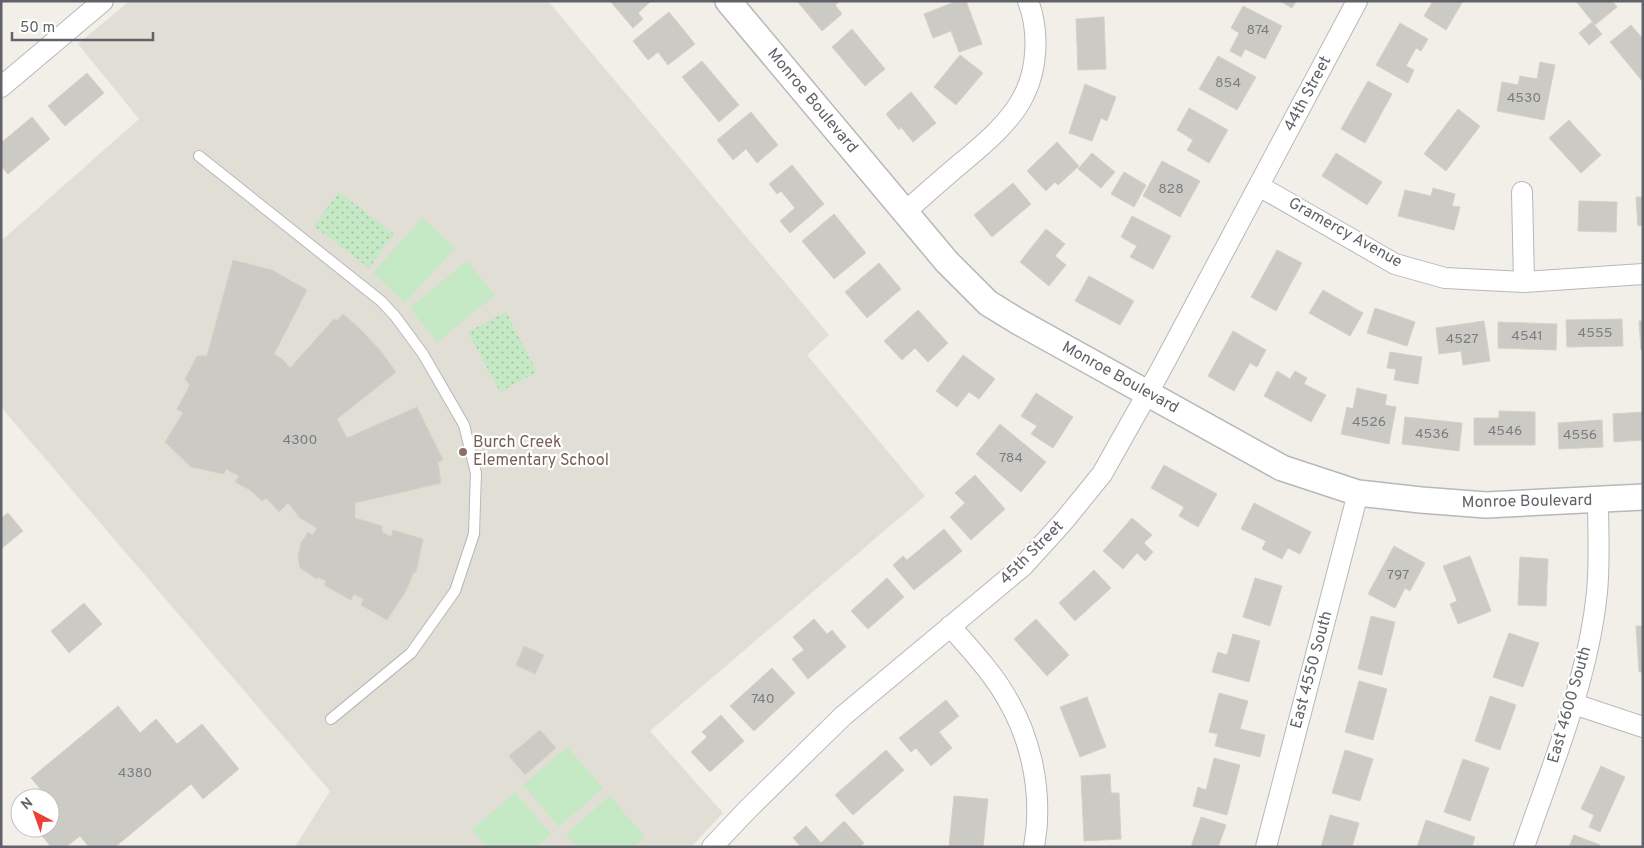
<svg xmlns="http://www.w3.org/2000/svg" width="1644" height="848" viewBox="0 0 1644 848" font-family="Overpass,sans-serif">
<style>
.education{fill:#e1ded6}
.park{fill:url(#park-dots)}
.pitch{fill:#c5e8c5}
.building{fill:#cccac5;stroke:#d6d1c6}
.lines{fill:none;stroke-linecap:round;stroke-linejoin:round}
.service-casing{stroke:#b5b8bc;stroke-width:12}
.minor-casing{stroke:#b5b8bc;stroke-width:22}
.tertiary-casing{stroke:#b5b8bc;stroke-width:28}
.service{stroke:#fff;stroke-width:10}
.minor{stroke:#fff;stroke-width:20}
.tertiary{stroke:#fff;stroke-width:25}
.education-dot{fill:#8d6e63;stroke:#fff;stroke-width:2}
.labels{text-anchor:middle;dominant-baseline:central;stroke-width:4.5;stroke-linejoin:round;paint-order:stroke}
.number-label{font-size:14px;fill:#7a7d7f}
.street-label{font-size:16px;fill:#5f6368;stroke:#fff}
.education-label{font-size:16px;fill:#785e54;stroke:#fff;text-anchor:start}
</style>
<defs>
<pattern id="park-dots" width="8" height="8" patternUnits="userSpaceOnUse" patternTransform="scale(1.25)"><rect width="8" height="8" fill="#c5e8c5"/><path d="M2 2h.1M6 6h.1" fill="none" stroke="#a3c0a4" stroke-width="1.8" stroke-linecap="round"/></pattern>
</defs>
<rect width="100%" height="100%" fill="#f1efe8"/>
<path class="education" d="M126,1h422l281,334 -22,20 118,141 -275,235 73,82 -32,34h-396l35,-56 -329,-384v-166l138,-122 -61,-75 49,-41z"/>
<path class="park" d="M339,192l55,42 -25,34 -55,-42z
M506,312l31,60 -37,20 -32,-60z"/>
<path class="pitch" d="M422,218l33,30 -50,55 -32,-30z
M467,261l28,34 -58,47 -27,-34z
M567,747l36,41 -44,39 -36,-42z
M515,792l36,42 -15,13h-49l-15,-17z
M610,796l35,41 -12,10h-56l-11,-13z"/>
<path class="building" d="M610,1h41l-13,12 5,6 -10,9z
M797,1h43l-5,4 7,9 -20,17z
M957,1h9l16,43 -23,8 -8,-21 -18,7 -9,-24z
M1280,1h16l-4,7z
M1433,1h30l-17,29 -22,-14z
M1576,1h36l5,6 -22,18z
M1243,6l39,20 -17,33 -20,-10 -4,8 -11,-6 9,-18 -8,-5z
M669,12l26,32 -27,21 -10,-13 -10,8 -15,-19z
M1104,17l2,52 -28,1 -2,-51z
M1592,22l10,12 -13,11 -10,-12z
M1400,23l28,16 -7,12 -5,-3 -10,18 8,4 -6,13 -32,-18z
M1631,25l12,14v43l-33,-40z
M852,29l33,40 -20,17 -33,-39z
M960,55l23,18 -27,32 -22,-18z
M1218,56l38,21 -19,33 -38,-21z
M702,61l37,44 -20,17 -37,-45z
M1540,62l15,3 -11,55 -47,-9 5,-29 16,3 2,-9 17,3z
M87,73l17,20 -39,33 -17,-20z
M1368,81l24,13 -27,49 -24,-14z
M1085,84l31,13 -9,24 -6,-3 -9,23 -23,-8z
M911,92l25,31 -23,19 -12,-15 -2,3 -13,-16z
M1189,108l39,22 -19,33 -22,-13 6,-10 -16,-10z
M1458,109l22,17 -34,45 -22,-17z
M751,112l27,33 -21,18 -11,-14 -13,11 -16,-20z
M32,117l18,22 -42,35 -7,-8v-23z
M1569,120l32,35 -20,18 -32,-35z
M1057,142l22,24 -21,19 -3,-3 -9,9 -19,-20z
M1092,153l23,19 -14,16 -23,-19z
M1336,153l46,29 -15,23 -45,-29z
M1162,161l38,20 -20,36 -37,-21z
M792,165l32,39 -34,29 -10,-12 15,-13 -14,-17 -4,3 -8,-10z
M1124,172l22,13 -12,22 -23,-13z
M1013,183l18,21 -39,33 -18,-22z
M1433,188l22,6 -3,12 8,1 -6,23 -56,-14 7,-26 26,6z
M1636,197h7v28l-5,1z
M1579,201l38,1 -1,30 -38,-1z
M834,214l32,39 -32,26 -32,-38z
M1132,216l39,20 -18,33 -23,-12 7,-11 -16,-9z
M1046,229l19,15 -10,12 11,9 -17,21 -29,-24z
M1277,250l25,13 -26,48 -25,-14z
M233,260l39,10 35,20 -33,64 8,5 8,9 44,-49 3,2 6,-7 15,13 22,23 16,22 -59,47 10,19 70,-31 26,53 -5,2 3,21 -86,20v15l27,8v6l9,5 2,-7 30,9 -7,33 -3,1 -7,18 -19,29 -26,-15 3,-6 -10,-5 -3,6 -27,-15 2,-4 -8,-4 -1,2 -17,-11 -2,-11 3,-14 7,-11 5,3 4,-7 -17,-10 -12,-15 -9,9 -13,-14 -4,3 -12,-11 -15,-8 4,-6 -13,-7 -2,5 -33,-7 -26,-25 18,-29 -6,-4 13,-24 -5,-6 12,-23h10z
M879,263l22,26 -34,29 -22,-26z
M1089,276l45,25 -14,24 -45,-24z
M1323,290l40,23 -13,23 -41,-23z
M1375,308l40,14 -8,24 -40,-13z
M918,310l30,33 -20,19 -13,-14 -13,12 -18,-19z
M1622,319l1,27 -56,1 -1,-27z
M1484,321l6,40 -27,4 -2,-14 -22,3 -3,-26z
M1639,321h4v29h-2z
M1498,322l59,2 -1,26 -58,-2z
M1233,331l33,19 -9,17 -7,-4 -16,28 -26,-15z
M1390,352l32,5 -4,27 -24,-4 2,-11 -9,-1z
M963,355l32,24 -16,20 -10,-7 -12,15 -21,-16z
M1277,371l13,8 5,-8 12,7 -3,6 22,11 -15,27 -47,-26z
M1357,388l30,7 -2,10 11,2 -7,37 -48,-10 6,-27 6,2z
M1036,393l37,24 -20,31 -22,-14 6,-8 -16,-10z
M1499,411l36,1v33h-61v-27h25z
M1643,412v28l-29,2 -1,-28z
M1405,417l57,6 -3,28 -57,-7z
M1602,420l1,27 -44,2 -1,-26z
M1000,424l46,38 -25,30 -45,-38z
M1164,465l53,29 -19,33 -19,-11 5,-9 -33,-19z
M975,475l30,34 -34,31 -21,-23 15,-14 -10,-10z
M1254,503l57,29 -11,22 -12,-6 -6,11 -20,-10 4,-8 -25,-12z
M8,513l15,18 -22,18v-31z
M1132,518l20,17 -8,8 9,9 -8,9 -8,-8 -14,16 -20,-18z
M944,529l18,22 -48,39 -21,-25 10,-9 4,4z
M1394,546l31,17 -15,28 -5,-3 -10,20 -27,-14z
M1470,556l21,55 -33,13 -8,-20 7,-3 -14,-35z
M1520,557l28,2 -2,47 -28,-1z
M1094,570l17,18 -36,33 -16,-18z
M887,578l17,19 -36,32 -17,-18z
M1255,578l27,8 -12,40 -27,-9z
M84,603l18,21 -33,29 -18,-22z
M1371,616l24,6 -13,53 -24,-6z
M814,619l13,15 5,-4 14,17 -38,32 -16,-20 12,-9 -11,-13z
M1036,619l33,36 -22,21 -33,-37z
M1636,626h7v46h-4z
M1509,633l30,10 -16,44 -30,-10z
M1233,634l27,7 -11,41 -37,-10 6,-20 9,3z
M524,646l20,9 -9,19 -19,-9z
M772,668l23,25 -41,38 -24,-25z
M1359,681l28,8 -14,51 -28,-8z
M1219,693l29,8 -8,28 25,6 -5,22 -45,-11 3,-12 -9,-2z
M1490,696l26,9 -16,45 -25,-9z
M1087,697l19,50 -26,10 -20,-50z
M946,700l13,16 -20,16 13,16 -21,18 -15,-18 -5,4 -12,-14z
M118,706l22,27 16,-14 21,25 25,-20 37,45 -36,30 -12,-15 -76,63h-26l-9,-11 -14,11h-15l-15,-19h14v-30h-2l-17,-20z
M721,715l23,26 -34,31 -19,-20 16,-15 -5,-5z
M540,730l16,18 -31,27 -16,-19z
M886,750l18,20 -51,45 -18,-20z
M1345,750l28,9 -13,42 -28,-8z
M1214,758l26,7 -13,50 -34,-9 5,-19 8,3z
M1463,759l26,9 -19,53 -26,-9z
M1601,766l24,11 -25,55 -11,-5 5,-12 -13,-6z
M1110,774l1,19h8l2,46 -37,2 -3,-65z
M954,796l34,3 -5,48h-34z
M1330,815l29,8 -7,24h-31z
M1201,817l25,8 -8,22h-27z
M1426,820l49,17 -3,10h-55z
M844,821l20,22 -4,4h-59l-8,-9 13,-12 15,17z
M1574,835l26,10 -1,2h-30z"/>
<g class="lines">
<g class="service-casing">
<path id="service" d="M199,156l182,145 14,15 28,38 41,71 12,48 -2,61 -19,57 -44,62 -80,66"/>
</g>
<g class="minor-casing">
<path id="minor" d="M1,87l102,-86
M1259,186l136,78 50,14 79,4 119,-8
M1522,192l2,90
M905,212c18,-16 36,-32 55,-48 22,-18 52,-43 64,-69 14,-27 15,-66 4,-94
M950,626c21,24 44,48 59,76 20,35 30,78 28,118 0,9 -2,18 -3,27
M1574,704l69,23
M712,847l37,-39 94,-92 180,-150 40,-44 39,-48 58,-103 197,-370
M1266,847l92,-354
M1524,847c29,-84 64,-167 73,-255 3,-30 1,-62 1,-92"/>
</g>
<g class="tertiary-casing">
<path id="tertiary" d="M728,1l219,261 41,41 31,19 263,146 76,25 63,7 65,5 157,-8"/>
</g>
<use href="#service" class="service"/>
<use href="#minor" class="minor"/>
<use href="#tertiary" class="tertiary"/>
</g>
<circle class="education-dot" cx="463" cy="452" r="5"/>
<g class="labels">
<g class="number-label">
<text x="1258" y="30">874</text>
<text x="1228" y="83">854</text>
<text x="1524" y="98">4530</text>
<text x="1171" y="189">828</text>
<text x="1595" y="333">4555</text>
<text x="1527" y="336">4541</text>
<text x="1462" y="339">4527</text>
<text x="1369" y="422">4526</text>
<text x="1505" y="431">4546</text>
<text x="1432" y="434">4536</text>
<text x="1580" y="435">4556</text>
<text x="300" y="440">4300</text>
<text x="1011" y="458">784</text>
<text x="1398" y="575">797</text>
<text x="763" y="699">740</text>
<text x="135" y="773">4380</text>
</g>
<g class="street-label">
<text transform="translate(1308 94) rotate(-62)">44th Street</text>
<text transform="translate(812 101) rotate(50)">Monroe Boulevard</text>
<text transform="translate(1345 233) rotate(29)">Gramercy Avenue</text>
<text transform="translate(1120 378) rotate(29)">Monroe Boulevard</text>
<text transform="translate(1527 502) rotate(-1)">Monroe Boulevard</text>
<text transform="translate(1032 553) rotate(-45)">45th Street</text>
<text transform="translate(1312 670) rotate(-75)">East 4550 South</text>
<text transform="translate(1570 705) rotate(-74)">East 4600 South</text>
</g>
<g class="education-label">
<text x="473" y="443">Burch Creek<tspan x="473" dy="18">Elementary School</tspan></text>
</g>
</g>
<rect width="1644" height="848" fill="none" stroke="#5f6368" stroke-width="5"/>
<g transform="translate(35 813) rotate(319)"><circle r="24" fill="#ffffff" stroke="#bfc1c3"/>
<path d="M0-4L9 19L0 12L-9 19Z" fill="#ea4335"/>
<text y="-8" font-size="14" font-weight="bold" text-anchor="middle" fill="#5f6368">N</text>
</g>
<path d="M12 32v8h141v-8" fill="none" stroke="#5f6368" stroke-width="2.5"/>
<text x="20" y="32" font-size="15" fill="#5f6368" stroke="#ffffff" stroke-width="4" paint-order="stroke">50 m</text>
</svg>
